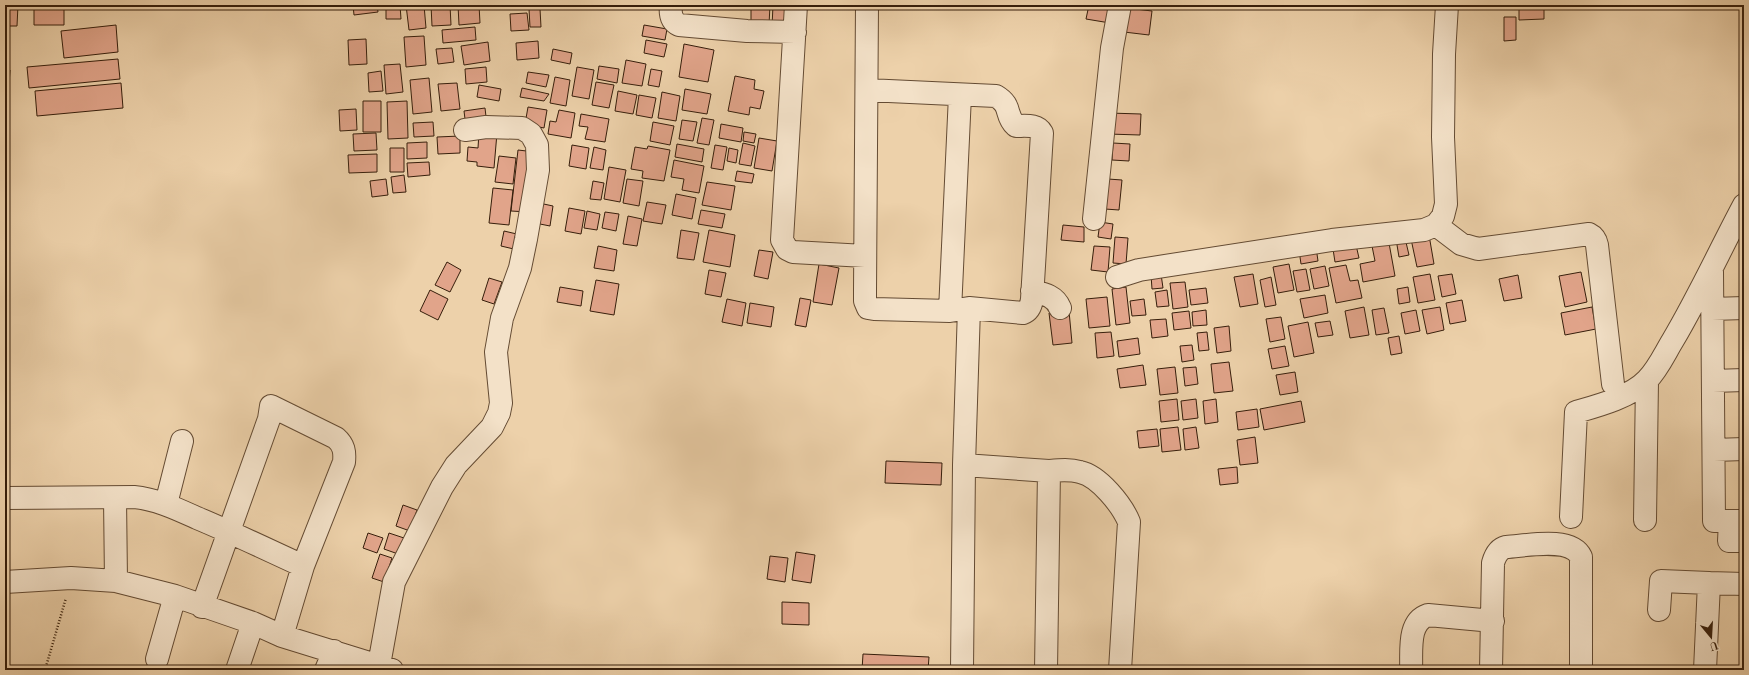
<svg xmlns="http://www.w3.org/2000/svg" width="1749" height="675" viewBox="0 0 1749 675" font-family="'Old Standard TT',serif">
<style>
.building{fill:#e1a48a;stroke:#361e0b}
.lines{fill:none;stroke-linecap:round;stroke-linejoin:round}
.minor-casing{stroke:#644b33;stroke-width:24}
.path{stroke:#361e0b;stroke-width:2.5;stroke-dasharray:1 2;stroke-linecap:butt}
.minor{stroke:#f3e1c8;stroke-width:22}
</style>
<rect width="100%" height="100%" fill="#edd1aa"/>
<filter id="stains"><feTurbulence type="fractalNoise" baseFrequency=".005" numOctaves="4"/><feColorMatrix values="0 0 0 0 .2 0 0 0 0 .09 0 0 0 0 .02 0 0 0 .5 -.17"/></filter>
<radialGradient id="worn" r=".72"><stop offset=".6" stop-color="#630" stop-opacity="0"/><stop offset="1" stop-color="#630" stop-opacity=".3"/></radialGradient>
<path class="building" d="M5,5h13l-1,21h-12z
M34,5h30v20h-30z
M353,5h24l1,7 -24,3z
M386,5h14l1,14h-15z
M406,5h18l2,23 -17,2z
M431,5h19l1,20 -19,1z
M458,5h21l1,18 -21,2z
M751,5h19l-1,20h-18z
M773,5h19v22h-20z
M1089,5h24l-3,18 -24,-4z
M1519,5h25v14l-25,1z
M1127,8l25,3 -3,24 -25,-3z
M529,9h11l1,18h-11z
M527,13l2,17 -18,1 -1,-17z
M1504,17h12v23l-12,1z
M116,25l2,27 -54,6 -3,-27z
M644,25l23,4 -2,11 -23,-4z
M475,27l1,13 -33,3 -1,-13z
M424,36l2,29 -20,2 -2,-30z
M366,39l1,25 -18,1 -1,-25z
M646,40l21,4 -3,13 -20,-4z
M538,41l1,17 -22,2 -1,-17z
M488,42l2,19 -26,4 -3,-19z
M684,44l30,6 -6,32 -29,-5z
M452,48l2,14 -16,2 -2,-15z
M553,49l19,4 -2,11 -19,-4z
M118,59l2,20 -91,9 -2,-21z
M626,60l20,4 -4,22 -20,-3z
M400,64l3,28 -17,2 -2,-29z
M599,66l20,3 -2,14 -20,-4z
M486,67l1,15 -21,2 -1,-15z
M577,67l17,3 -5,29 -17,-3z
M651,69l11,2 -3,16 -11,-2z
M5,70h5l-2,29h-3z
M381,71l2,20 -14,1 -1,-19z
M528,72l21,3 -3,12 -20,-4z
M735,76l20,4 -1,9 10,2 -4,18 -10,-2 -1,8 -21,-4z
M555,77l15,3 -4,26 -16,-3z
M429,78l3,34 -19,2 -3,-34z
M596,82l18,3 -5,23 -17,-3z
M121,83l2,25 -86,8 -2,-25z
M457,83l3,26 -19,2 -3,-27z
M479,85l22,4 -2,12 -22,-4z
M522,88l27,6 -5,7 -24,-4z
M685,89l26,5 -4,20 -25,-4z
M618,91l19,4 -4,19 -18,-3z
M662,92l18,4 -4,25 -18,-3z
M639,95l17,3 -4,20 -16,-3z
M363,101h18v31h-18z
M407,101l1,37 -20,1 -1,-37z
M5,103h4l-1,19h-3z
M528,107l19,3 -3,18 -19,-4z
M485,108l2,17 -21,2 -2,-16z
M356,109l1,21 -17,1 -1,-21z
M559,110l16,3 -4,25 -23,-4 2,-13 6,1z
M1109,113l32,1 -1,21 -32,-1z
M581,114l28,5 -4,23 -20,-3 3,-12 -9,-1z
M702,118l12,2 -5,25 -12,-2z
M682,120l15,2 -4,19 -14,-2z
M433,122l1,14 -20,1 -1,-14z
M653,122l21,4 -4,19 -20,-4z
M721,124l22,4 -2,14 -22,-4z
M479,132l18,1 -3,35 -17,-2v-4l-10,-1 1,-14 10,1z
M744,132l12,2 -2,9 -11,-2z
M376,133l1,17 -23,1 -1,-17z
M460,136v17l-22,1 -1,-17z
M759,138l18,3 -5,30 -18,-3z
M427,142v16l-20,1v-16z
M743,143l12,3 -4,20 -12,-2z
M1113,143l17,1 -1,17 -17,-1z
M677,144l27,5 -2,13 -27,-5z
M572,145l17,3 -3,21 -17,-3z
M715,145l12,2 -4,23 -12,-2z
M648,146l22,4 -6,31 -22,-3 1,-7 -12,-2 4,-22 12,2z
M594,147l12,3 -3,20 -13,-2z
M390,148h14v24h-14z
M729,148l9,2 -2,13 -9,-2z
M518,150l17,2 -7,60 -17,-1z
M377,154v18l-28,1 -1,-18z
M499,156l17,2 -3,26 -18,-2z
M674,160l30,6 -5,27 -17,-3 2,-11 -13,-2z
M429,162l1,13 -22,2 -1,-14z
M609,167l17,3 -6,32 -16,-3z
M737,171l17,3 -2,9 -17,-2z
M404,175l2,17 -13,1 -2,-16z
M386,179l2,16 -16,2 -2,-16z
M627,179l16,2 -4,25 -16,-3z
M1108,179l14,1 -3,30 -14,-1z
M593,181l11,2 -3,17 -11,-1z
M707,182l28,4 -4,24 -29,-5z
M493,188l20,2 -4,35 -20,-2z
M676,194l20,4 -4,21 -20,-4z
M647,202l19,3 -4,19 -19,-3z
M539,203l14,3 -3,20 -15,-3z
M569,208l16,3 -4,23 -16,-3z
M701,210l24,4 -3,14 -24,-4z
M587,211l13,3 -3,16 -13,-2z
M605,212l14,2 -3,17 -14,-3z
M628,216l14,3 -5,27 -14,-2z
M1100,222l13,2 -2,15 -13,-2z
M1063,225l21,2v15l-23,-2z
M681,230l18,3 -5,27 -17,-2z
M709,230l26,5 -5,32 -27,-5z
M504,231l17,4 -3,15 -17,-4z
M1429,235l5,29 -17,3 -6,-28z
M1115,237l13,1 -2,26 -13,-1z
M1405,238l4,17 -10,2 -3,-18z
M1389,243l6,33 -32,6 -3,-18 15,-3 -3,-15z
M1356,245l3,13 -24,4 -2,-13z
M598,246l19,4 -3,21 -20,-3z
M1094,246l16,1 -2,25 -17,-2z
M1316,247l2,14 -17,3 -2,-14z
M759,250l14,2 -5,27 -14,-3z
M447,262l14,8 -11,22 -15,-7z
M819,264l20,4 -7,37 -19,-3z
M1289,264l5,26 -16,3 -5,-26z
M1346,265l4,16 8,-1 4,18 -26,5 -7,-35z
M1325,266l4,20 -15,3 -4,-20z
M1306,269l4,21 -13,2 -4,-21z
M709,270l17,3 -5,24 -16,-3z
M1581,272l6,30 -22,5 -6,-31z
M1161,274l2,14 -11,1 -1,-14z
M1253,274l5,30 -18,3 -6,-30z
M1430,274l5,26 -17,3 -5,-26z
M1452,274l4,20 -14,3 -4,-21z
M1518,275l4,23 -18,3 -5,-22z
M1271,277l5,28 -11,2 -5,-27z
M489,278l13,4 -8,22 -12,-4z
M596,280l23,4 -5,31 -24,-4z
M1185,282l3,25 -15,2 -3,-26z
M560,287l23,4 -2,15 -24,-4z
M1126,287l4,36 -14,2 -4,-36z
M1408,287l2,15 -11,2 -2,-15z
M1206,288l2,15 -17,2 -2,-15z
M430,290l18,9 -10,21 -18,-9z
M1167,290l2,16 -12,1 -2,-15z
M1325,295l3,18 -24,5 -4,-19z
M1107,297l3,29 -21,2 -3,-29z
M800,298l11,2 -5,27 -11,-2z
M727,299l19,4 -4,23 -20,-4z
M1144,299l2,16 -14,1 -2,-15z
M1462,300l4,21 -16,3 -4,-21z
M750,303l24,4 -3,20 -24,-4z
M1364,307l5,28 -19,3 -5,-27z
M1440,307l4,23 -17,4 -5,-24z
M1592,307l4,22 -31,6 -4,-22z
M1384,308l5,25 -13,2 -4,-25z
M1206,310l1,15 -14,1 -1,-14z
M1416,310l4,21 -15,3 -4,-21z
M1069,311l3,32 -19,2 -4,-32z
M1189,311l2,17 -17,2 -2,-17z
M1281,317l4,22 -15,3 -4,-23z
M1166,319l2,17 -16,2 -2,-18z
M1330,321l3,14 -15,2 -3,-14z
M1308,322l6,31 -20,4 -6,-31z
M1229,326l2,25 -14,2 -3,-25z
M1111,332l3,24 -17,2 -2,-25z
M1207,332l2,18 -10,1 -2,-18z
M1399,336l3,17 -11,2 -3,-17z
M1138,338l2,16 -21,3 -2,-16z
M1192,345l2,15 -12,2 -2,-16z
M1285,346l4,20 -17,3 -4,-20z
M1229,362l4,29 -19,2 -3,-29z
M1143,365l3,20 -26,3 -3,-19z
M1175,367l3,26 -18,2 -3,-26z
M1196,367l2,17 -13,2 -2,-18z
M1295,372l3,20 -18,3 -4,-20z
M1177,399l2,21 -18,2 -2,-21z
M1196,399l2,19 -15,2 -2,-19z
M1216,399l2,23 -13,2 -2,-23z
M1301,401l4,21 -41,8 -4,-21z
M1257,409l2,18 -21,3 -2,-18z
M1178,427l3,23 -19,2 -2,-23z
M1196,427l3,21 -14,2 -2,-21z
M1157,429l2,17 -20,2 -2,-17z
M1255,437l3,26 -18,2 -3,-25z
M886,461l56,2 -1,22 -56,-2z
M1237,467l1,16 -18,2 -2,-16z
M403,505l14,5 -7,21 -14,-5z
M368,533l15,5 -6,15 -14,-5z
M389,533l18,6 -6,16 -17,-6z
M796,552l19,3 -4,28 -19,-3z
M380,554l12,4 -8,24 -12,-4z
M770,556l18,2 -3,24 -18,-3z
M782,602l27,1v22l-27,-1z
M863,654l66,3 -1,13h-66z"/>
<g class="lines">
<g class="minor-casing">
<path id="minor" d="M671,5c-1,8 0,16 8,20l68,6 48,1
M796,5l-14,235 5,9 6,3 72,4
M867,5l-2,286v10l3,7 6,1 76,2 19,-3 54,5c6,-2 8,-7 9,-14l10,-166c-5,-9 -16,-7 -26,-7 -12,-11 -3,-20 -20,-30l-129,-6
M1094,219l18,-171 8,-43
M1436,225l25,19 17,5 111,-15c4,2 7,6 8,11l16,139
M1712,272l2,249h30
M1117,277l22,-7 193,-30 92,-10 12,-5 7,-9 3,-12 -3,-67 1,-83 3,-49
M1032,291c13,3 23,5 28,17
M1712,309l32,-1
M950,311l10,-216
M1713,381l31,-1
M1714,450l30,-1
M964,465l85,6 -3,199
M1049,471c11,-1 21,-2 31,1 19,4 42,33 49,50l-9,148
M5,498l129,-1c22,2 43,12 63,21 36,15 71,32 106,48
M115,498l1,83
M166,504l16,-63
M1571,517l5,-105c21,-6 55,-15 71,-32 11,-11 18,-27 26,-40 26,-44 47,-90 71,-135
M1645,520l2,-139
M1730,521l-1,20h15
M5,582l66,-4 45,3 59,15 78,27 29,13 110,34
M202,607l67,-188 2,-13 65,32c8,7 9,14 8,24l-41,104 -21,70
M1659,610l2,-29 48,2
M157,659l18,-63
M379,665l15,-83 48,-95 14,-22 36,-38 7,-14 2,-10 -5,-51 6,-34 18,-50 6,-29 12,-69 -1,-25 -6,-11 -9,-6 -36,-1 -21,3
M237,670l16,-47
M326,670l8,-19
M962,670l2,-205 5,-157
M1411,670c1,-18 -4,-48 17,-55l65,6
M1491,670l2,-107c2,-7 5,-14 13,-16 20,-1 65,-11 75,10v113
M1705,670l4,-87 35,1"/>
</g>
<path class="path" d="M45,670l21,-72"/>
<use href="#minor" class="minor"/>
</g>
<rect width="1749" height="675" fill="none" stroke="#edd1aa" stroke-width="20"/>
<rect x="6" y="6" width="1737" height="663" fill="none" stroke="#361e0b" stroke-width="2"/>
<rect x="10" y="10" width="1729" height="655" fill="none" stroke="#361e0b"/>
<g transform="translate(1711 637) rotate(162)" stroke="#f3e1c8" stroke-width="3" paint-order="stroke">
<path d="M0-3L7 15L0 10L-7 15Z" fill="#361e0b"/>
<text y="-6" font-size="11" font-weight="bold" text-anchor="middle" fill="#361e0b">U</text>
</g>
<rect width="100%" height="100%" filter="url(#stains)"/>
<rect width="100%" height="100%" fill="url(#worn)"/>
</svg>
